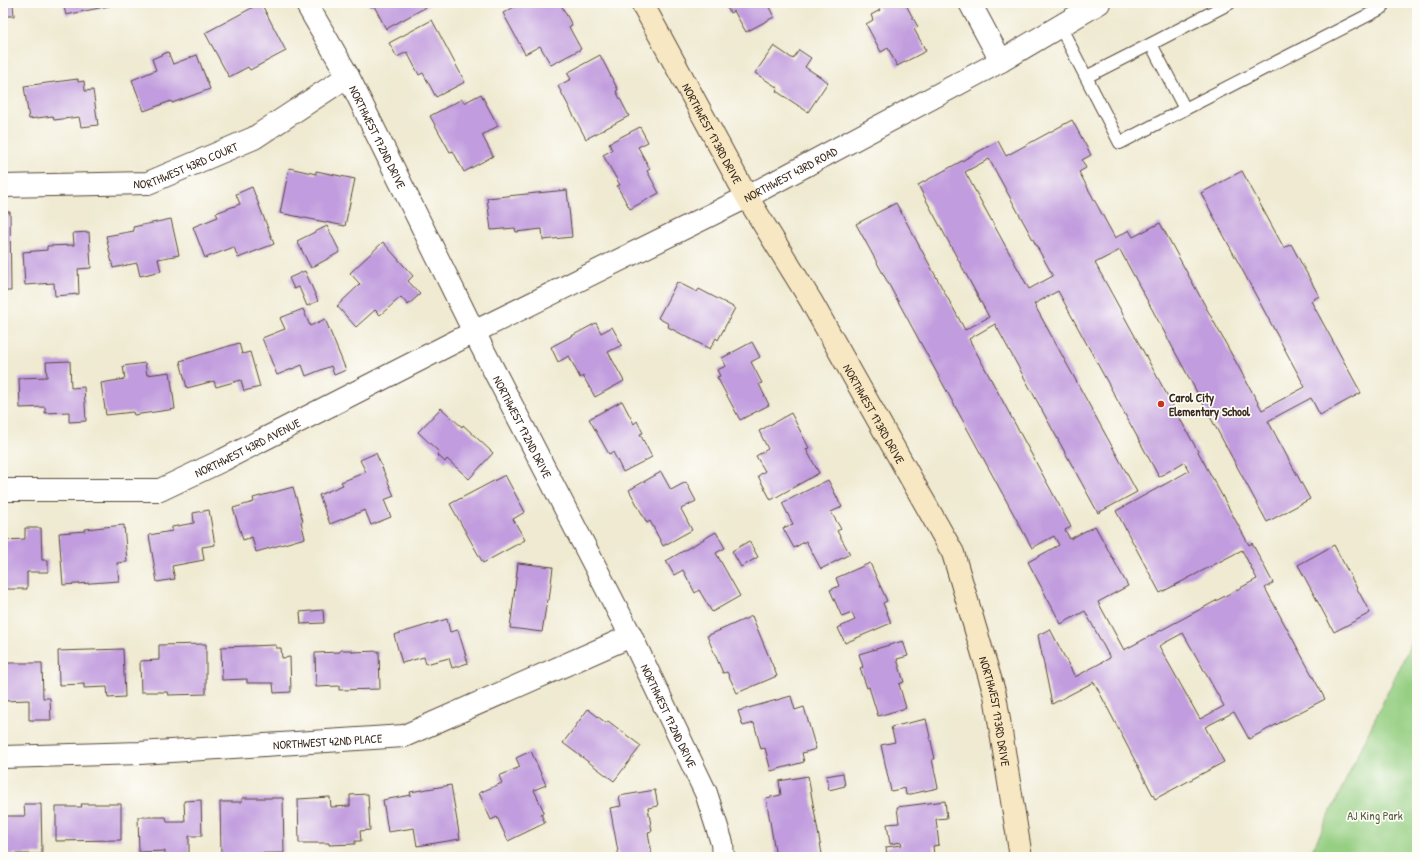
<svg xmlns="http://www.w3.org/2000/svg" width="1420" height="860" viewBox="0 0 1420 860" font-family="'Patrick Hand',sans-serif">
<style>
.green{fill:#96cf83;stroke:#687c50}
.building{fill:#c19cde;fill-rule:evenodd}
.lines{fill:none;stroke-linecap:round;stroke-linejoin:round}
.lane-casing{stroke:#564739;stroke-width:14}
.street-casing{stroke:#564739;stroke-width:24}
.secondary-casing{stroke:#564739;stroke-width:24}
.lane{stroke:#fff;stroke-width:12}
.street{stroke:#fff;stroke-width:22}
.secondary{stroke:#f7e8c3;stroke-width:22}
.poi-dot{fill:#c8321e;stroke:#fdfcf7;stroke-width:1.5}
.labels{text-anchor:middle;dominant-baseline:central;stroke-width:3.5;stroke-linejoin:round;paint-order:stroke}
.street-label{font-size:12px;fill:#3b2a1e;stroke:#fdfcf7}
.poi-label{font-size:12px;font-weight:bold;fill:#3b2a1e;stroke:#fdfcf7;text-anchor:start}
.park-label{font-size:12px;fill:#565c3c;stroke:#fdfcf7}
</style>
<rect width="100%" height="100%" fill="#fdfcf7"/>
<filter id="ink" filterUnits="userSpaceOnUse"><feTurbulence type="fractalNoise" baseFrequency=".025" numOctaves="2"/><feDisplacementMap in="SourceGraphic" scale="8" xChannelSelector="R" yChannelSelector="G"/><feConvolveMatrix kernelMatrix="1 2 1 2 8 2 1 2 1" color-interpolation-filters="sRGB"/></filter>
<filter id="wash" filterUnits="userSpaceOnUse"><feTurbulence type="fractalNoise" baseFrequency=".012" numOctaves="4" result="noise"/><feDisplacementMap in="SourceGraphic" scale="16" xChannelSelector="R" yChannelSelector="G"/><feGaussianBlur stdDeviation="0.9" result="paint"/><feColorMatrix in="noise" values="0 0 0 0 0 0 0 0 0 0 0 0 0 0 0 0 0 1.4 0 .05"/><feComposite in="paint" operator="in"/></filter>
<g filter="url(#wash)">
<rect width="100%" height="100%" fill="#efead1"/>
<path class="green" d="M1417,631v226h-108z"/>
<g id="blocks">
<path class="building" d="M3,3h10l1,13h-11z
M63,3h55v1l-52,11z
M261,3l25,48 -36,19 -2,-3 -19,10 -24,-44z
M368,3h61l1,2 -44,24 -12,-23 -3,1z
M522,3h38l12,22 -3,2 12,22 -30,16 -11,-19 -15,8 -22,-41z
M725,3h42l7,14 -28,15 -12,-21 -4,2z
M876,3h35l-5,2 12,22 -4,2 12,22 -29,15 -9,-18 -7,4 -15,-28 7,-4 -2,-5 9,-5z
M432,20l33,62 -29,15 -13,-24 -4,2 -12,-23 -10,5 -8,-14z
M774,46l19,13 6,-9 12,8 -6,9 23,15 -20,30 -32,-21 2,-3 -23,-15z
M168,52l5,12 24,-9 13,34 -38,14 -1,-2 -27,10 -12,-31 24,-10 -4,-11z
M600,55l18,35 -2,1 13,25 -43,23 -28,-53 13,-7 -4,-6z
M78,79v3l6,-1 1,10 8,-1 5,35 -17,2 -2,-10 -25,3 -1,-4 -24,3 -5,-33z
M481,94l17,32 -16,9 11,21 -29,16 -11,-21 -3,1 -20,-36 32,-17 2,4z
M1072,120l19,35 -9,5 4,8 -7,4 36,66 14,-8 4,7 27,-14 102,187 43,-23 -104,-194 41,-22 42,77 7,-4 28,52 -8,5 50,92 -41,22 -9,-17 -43,23 42,78 -43,23 -147,-272 -25,13 154,282 3,-2 21,40 -8,5 60,111 -76,40 -15,-27 -29,15 19,35 -69,37 -61,-117 -42,22 -14,-69 12,-6 25,48 35,-19 -25,-47 -24,13 -33,-62 31,-17 -5,-9 -22,12 -176,-324 40,-21 69,127 24,-13 -71,-132 80,-44 8,15zM989,159l64,117 -24,13 -64,-117zM1058,291l101,186 25,-15 5,9 -73,40 44,82 82,-43 15,29 -133,71 -26,-48 30,-16 -33,-60 -25,13 -5,-9 6,-3 -102,-188 26,-15 103,189 39,-21 -103,-188zM1183,633l41,73 -24,13 -41,-73z
M640,127l8,15 -10,5 12,22 -3,2 12,22 -29,16 -13,-23 3,-1 -17,-30 9,-5 -3,-7z
M289,168l27,6v-3l39,8 -10,47 -65,-13z
M252,187l22,57 -36,14 -4,-11 -29,11 -12,-31 25,-10 -2,-4 24,-9 -4,-10z
M567,190l5,47 -29,3 -1,-11 -26,3 -1,-4 -24,2 -4,-32z
M3,212h7l1,79h-8z
M171,219l8,36 -21,4 3,12 -21,5 -3,-13 -24,5 -7,-32 28,-5 -1,-4z
M327,226l13,26 -29,16 -14,-27z
M89,232l2,36 -13,1 1,25 -24,2 -1,-13 -29,2 -2,-33 24,-2v-4l27,-1 -1,-12z
M383,242l30,34 -5,5 12,13 -12,11 -7,-8 -21,18 -5,-5 -19,17 -19,-21 23,-22 -10,-11z
M305,271l13,30 -11,5 -8,-19 -5,2 -5,-11z
M677,282l20,10 2,-3 36,19 -17,32 -2,-2 -6,11 -42,-22 1,-3 -11,-6z
M303,309l7,17 15,-7 21,51 -12,5 -3,-9 -25,10 -4,-11 -25,10 -15,-37 23,-9 -5,-11z
M596,323l5,10 11,-6 10,18 -14,7 16,29 -29,16 -12,-21 -3,2 -11,-22 -11,6 -7,-15z
M752,342l8,15 -9,5 11,21 -3,1 10,21 -29,15 -23,-43 3,-1 -3,-6 9,-4 -4,-8z
M239,343l3,11 8,-2 10,35 -16,4 -3,-11 -25,7 -2,-6 -27,7 -7,-27z
M70,361l1,27 13,-1 2,34 -17,1v-10l-24,1v-6l-25,1 -1,-30 28,-1 -1,-15z
M145,363l2,12 23,-3 5,37 -41,6 -1,-3 -27,3 -5,-32 24,-4 -2,-13z
M622,401l12,23 3,-3 6,12 -3,1 12,23 -29,15 -10,-20 -4,2 -20,-35z
M441,408l21,19 1,-2 30,28 -24,26 -22,-20 -2,3 -4,-4 -4,-3 2,-3 -21,-20z
M791,413l18,35 -3,1 13,24 -48,27 -13,-24 7,-5 -9,-15 12,-7 -9,-18z
M376,453l18,43 -10,4 7,17 -20,8 -6,-15 -35,14 -11,-29 24,-10 -2,-3 25,-10 -6,-12z
M661,472l10,18 15,-8 10,19 -15,8 11,21 -29,16 -13,-25 -3,2 -18,-33z
M505,475l20,37 -12,7 12,21 -42,23 -33,-59z
M828,480l14,27 -11,5 10,17 -4,2 13,23 -29,15 -15,-28 -12,7 -11,-20 10,-4 -11,-21z
M293,487l10,34 -2,1 4,16 -49,14 -4,-15 -9,3 -10,-32 21,-6 -1,-4z
M209,510l6,35 -13,2 2,13 -32,6 3,13 -18,3 -8,-47 23,-4v-4l22,-4 -1,-10z
M124,525l3,37 -10,1 2,18 -56,4 -4,-52 26,-2v-2z
M25,528h16l1,32h6v12h-21v17h-24v-49l22,-1z
M716,532l9,16 -9,5 24,43 -28,16 -13,-22 -4,3 -12,-23 -9,5 -8,-14z
M749,541l9,16 -17,10 -9,-16z
M1334,545l36,68 -36,19 -36,-67z
M518,563l35,4 -4,33h-2l-5,32 -32,-4z
M870,563l17,38 -4,2 8,20 -46,20 -7,-15 17,-8 -3,-7 -10,4 -12,-27 9,-4 -3,-8z
M323,610l1,13 -23,1 -1,-12z
M752,616l25,60 -40,17 -10,-21 -4,1 -16,-37z
M447,619l3,13 8,-2 10,33 -16,5 -3,-10 -23,6 -2,-7 -22,6 -8,-28z
M903,641l5,15 -11,3 7,23 -5,2 7,24 -28,8 -9,-29 -2,1 -7,-20 3,-1 -4,-13z
M206,644v50l-38,1 -1,-3h-26l-1,-31 19,-1v-15z
M276,645v3h5l1,10 8,-1 1,35 -17,1 -1,-10h-26v-4l-25,1 -1,-33z
M123,649l2,48 -17,1 -1,-11 -23,1v-4l-25,1 -1,-34z
M340,650h12v2l27,-1 1,38 -41,1v-4l-23,1 -1,-34 25,-1z
M3,663h39l1,35h7l1,22h-22v-20l-26,1z
M791,696l4,14 9,-3 12,42 -14,4 2,9 -33,9 -6,-23 -4,1 -7,-26 -11,3 -5,-15z
M588,709l18,14 2,-2 33,25 -27,35 -51,-38z
M926,719l9,40h-3l6,29 -32,7 -1,-7 -14,3 -10,-46 14,-3 -4,-15z
M531,751l15,34 -12,5 10,22 -3,2 4,9 -37,18 -11,-24 -6,3 -12,-27 23,-10 -3,-7 21,-9 -4,-9z
M843,773l2,13 -16,4 -3,-14z
M808,776l14,78 -18,3h-28l-10,-59 15,-3 -2,-14z
M451,785l9,54 -43,7 -3,-18 -26,4 -5,-32 28,-5 -1,-3z
M655,790l3,16 -10,2 4,23 -4,1 4,25h-33l-9,-49 11,-2 -2,-10z
M368,794l2,36 -10,1 1,10h-6v3l-26,1v-2h-30l-1,-44 32,-2 1,10 19,-1v-11z
M242,798h41l1,55 -63,1 -1,-52h22z
M201,800l1,36h-13v21h-24v-6l-26,1 -1,-35h28l1,5h18l-1,-21z
M945,801l2,17 -11,1 3,26 -6,1 1,11h-47l-1,-10 16,-2 -1,-3 -11,2 -3,-20 12,-1 -2,-16z
M24,804h17l1,50h-39v-38h22z
M81,804h40v36l-65,1v-34h26z"/>
</g>
</g>
<g filter="url(#ink)">
<use href="#blocks" fill-opacity="0" stroke="#564739" stroke-width="1"/>
<g class="lines">
<g class="lane-casing">
<path id="lane" d="M1230,3l-79,41 34,65 197,-101 -2,-5
M1060,26l26,51 65,-33
M1086,77l34,66 65,-34"/>
</g>
<g class="street-casing">
<g id="street">
<path id="s1" d="M306,3l42,73 126,256 157,304 75,157 16,50 1,14"/>
<path d="M970,3l31,58"/>
<path id="s2" d="M3,186l145,-3 106,-45 94,-62"/>
<path id="s3" d="M3,490h157l63,-30 251,-128 273,-135 254,-136 98,-58"/>
<path id="s4" d="M3,757l137,-4 264,-17 227,-100"/>
</g>
</g>
<g class="secondary-casing">
<g id="secondary">
<path id="s5" d="M642,3l105,194 64,104 142,252 42,142 26,162"/>
</g>
</g>
<use href="#lane" class="lane"/>
<use href="#street" class="street"/>
<use href="#secondary" class="secondary"/>
</g>
</g>
<circle class="poi-dot" cx="1161" cy="404" r="4"/>
<g class="labels">
<g class="street-label">
<text stroke="none"><textPath href="#s5" startOffset="148">NORTHWEST 173RD DRIVE</textPath></text>
<text stroke="none"><textPath href="#s1" startOffset="152">NORTHWEST 172ND DRIVE</textPath></text>
<text stroke="none"><textPath href="#s2" startOffset="186">NORTHWEST 43RD COURT</textPath></text>
<text stroke="none"><textPath href="#s3" startOffset="862">NORTHWEST 43RD ROAD</textPath></text>
<text stroke="none"><textPath href="#s5" startOffset="472">NORTHWEST 173RD DRIVE</textPath></text>
<text stroke="none"><textPath href="#s1" startOffset="476">NORTHWEST 172ND DRIVE</textPath></text>
<text stroke="none"><textPath href="#s3" startOffset="254">NORTHWEST 43RD AVENUE</textPath></text>
<text stroke="none"><textPath href="#s5" startOffset="796">NORTHWEST 173RD DRIVE</textPath></text>
<text stroke="none"><textPath href="#s1" startOffset="800">NORTHWEST 172ND DRIVE</textPath></text>
<text stroke="none"><textPath href="#s4" startOffset="325">NORTHWEST 42ND PLACE</textPath></text>
</g>
<g class="poi-label">
<text x="1169" y="397">Carol City<tspan x="1169" dy="14">Elementary School</tspan></text>
</g>
<g class="park-label">
<text x="1375" y="815">AJ King Park</text>
</g>
</g>
<rect width="1420" height="860" fill="none" stroke="#fdfcf7" stroke-width="16"/>
</svg>
